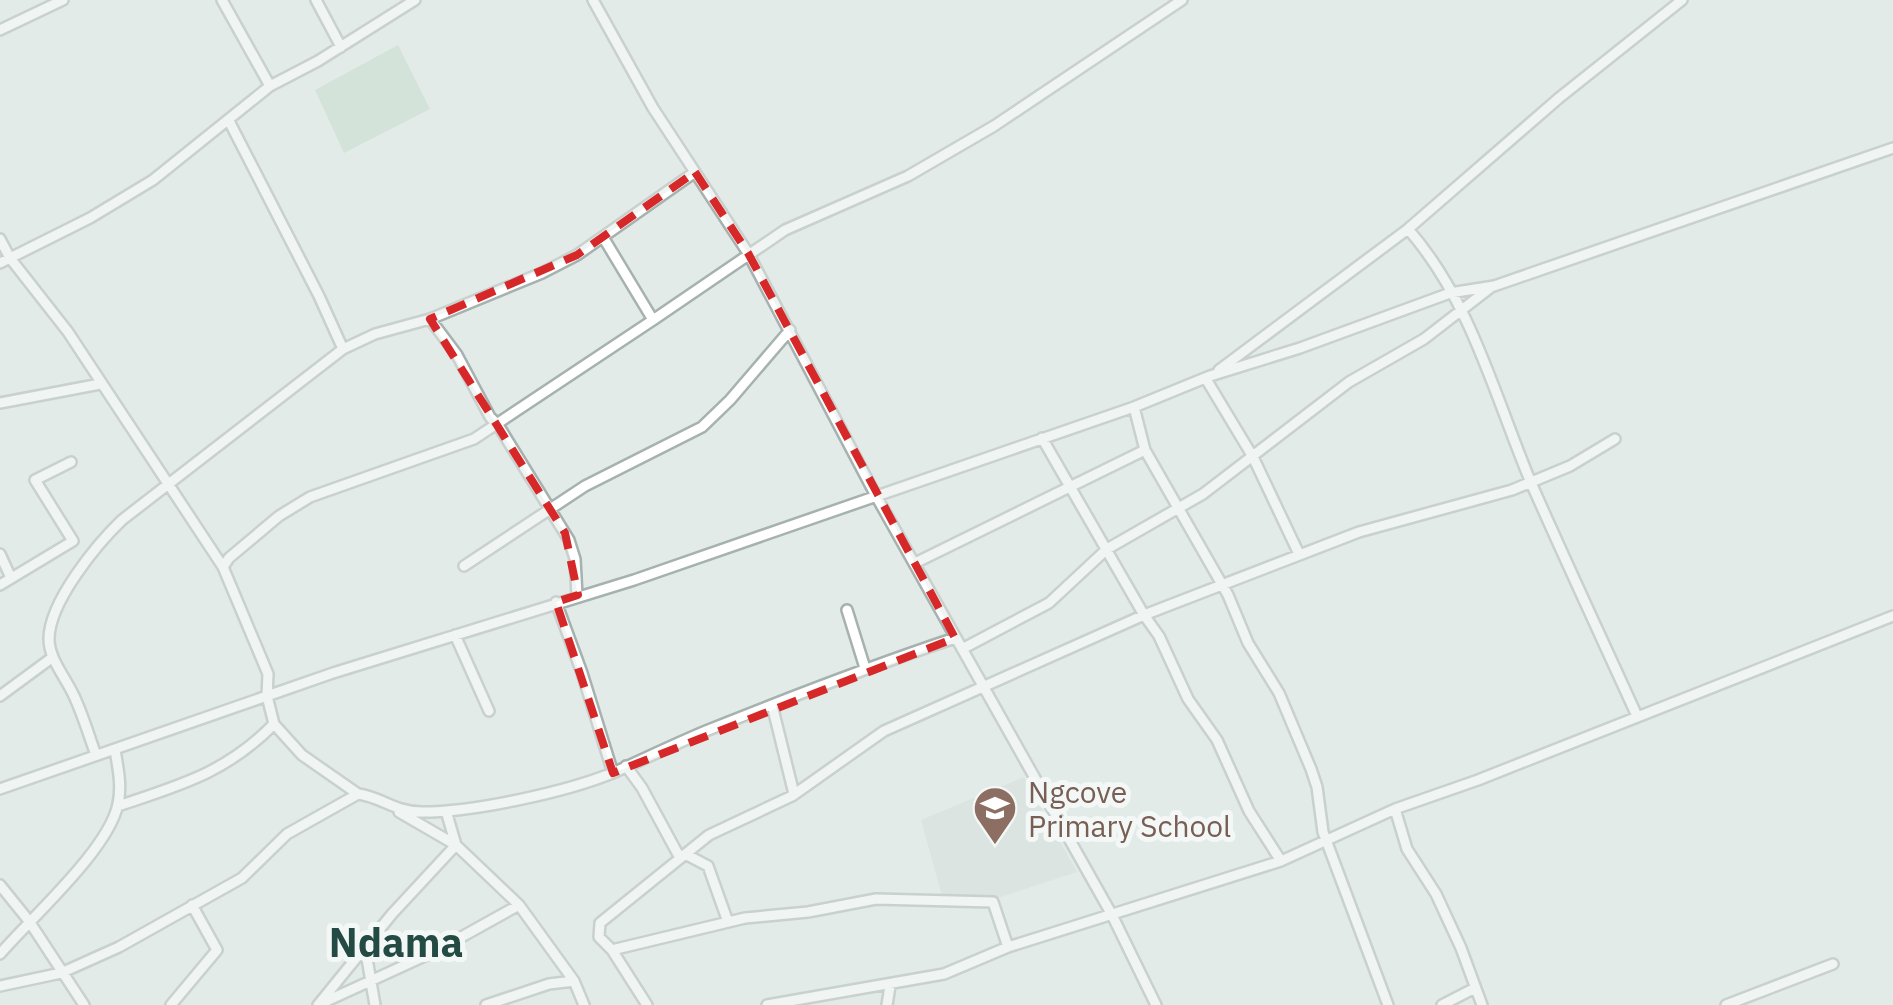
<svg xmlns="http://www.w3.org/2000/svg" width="1893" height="1005" viewBox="0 0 1893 1005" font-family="'IBM Plex Sans',sans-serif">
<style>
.built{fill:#d1dbd7}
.green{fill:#bedac7}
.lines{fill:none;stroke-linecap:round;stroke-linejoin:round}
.street-casing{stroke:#a6b2af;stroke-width:14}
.street{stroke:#fff;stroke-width:9}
.marked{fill:none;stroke:#d62828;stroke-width:8;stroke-dasharray:20 12;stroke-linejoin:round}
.labels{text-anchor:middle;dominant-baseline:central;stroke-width:10;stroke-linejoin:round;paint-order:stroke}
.education-label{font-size:30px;fill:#785e54;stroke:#f3f8f6;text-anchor:start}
.district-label{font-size:40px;font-weight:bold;fill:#234a43;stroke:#f3f8f6}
</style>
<rect width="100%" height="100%" fill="#e3ebe8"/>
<path class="built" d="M1024,777l53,95 -85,28 -48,3 -23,-83z"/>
<path class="green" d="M398,45l32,64 -86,44 -29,-63z"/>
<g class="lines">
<g class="street-casing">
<path id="street" d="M222,0l48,86
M316,0l25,47
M593,0l60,108 95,145 127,241 237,421 44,90
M0,30l63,-30
M229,121l90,175 24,53
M1408,229c64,73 87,169 124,256 34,77 70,154 105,231
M0,239l10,19 58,74 155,235 45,107 -1,22 7,28 28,31 56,39
M0,263l90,-45 63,-38 117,-94 48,-25 97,-61
M430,319l27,36 33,62 8,8 71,115 6,19 2,37
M653,320l132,-90 123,-54 86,-50 188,-126
M1219,370l189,-141 151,-131 123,-98
M1206,379l47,78 46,97
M0,403l100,-19
M1134,407l11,43 83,145 20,48 31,50 32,76 6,18 6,45 65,173
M1042,438l102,177 15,21 29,63 29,41 32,71 32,50
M0,554l11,24
M915,563l230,-113
M464,566l121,-80 117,-59 28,-27 60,-70
M223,567l6,-9 50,-42 31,-19 164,-58 179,-119 -50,-83
M0,585l73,-44 -38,-61 36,-18
M556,602l26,71 31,100
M847,610l18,58
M455,635l34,76
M962,649l87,-46 58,-54 96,-55 146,-112 75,-43 66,-51
M0,696l53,-39
M772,705l22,89
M96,755c-7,-19 -13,-40 -22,-59 -8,-18 -25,-37 -25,-57 0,-37 48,-95 73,-119l221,-171 32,-15 55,-15 112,-46 35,-18 118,-83
M626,766l16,22 38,70
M0,789l333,-116 301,-93 500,-173 76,-31 90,-28 150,-55 44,-7 399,-138
M118,806c62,-21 108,-33 156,-82
M1395,809l12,40 29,45 25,54 21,57
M446,811l10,34 63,60 55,76 10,24
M685,854l23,12 20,56
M0,885l29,36 55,84
M365,947l10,58
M612,950l133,-32 63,-6 68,-13 117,3 15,45
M0,954c32,-37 109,-105 118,-150 4,-18 0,-36 -3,-54
M0,986l61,-13 58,-26 123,-69 45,-44 71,-40c24,3 36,18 64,18 52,0 145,-20 193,-40 31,-14 60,-28 91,-41 82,-33 165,-65 249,-93
M320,1004l118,-54 81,-45
M171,1005l46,-55 -25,-45
M318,1005l74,-91 64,-69 -57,-33
M486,1005l63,-21 25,-3
M647,1005l-35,-55 -13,-13 1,-14 109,-88 83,-39 92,-65 260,-116 215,-83 153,-42 58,-24 45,-27
M767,1005l177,-31 64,-27 273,-86 114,-52 83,-29 415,-164
M887,1005l3,-19
M1442,1005l33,-17
M1726,1005l107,-41"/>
</g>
<use href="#street" class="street"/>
</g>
<path d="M0 0H1893V1005H0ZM695,172l53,81 207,385 -342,135 -57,-171 22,-7 -13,-62 -135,-214 147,-64z" fill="#e3ebe8" fill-opacity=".55" fill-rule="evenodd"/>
<path class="marked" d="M695,172l53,81 207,385 -342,135 -57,-171 22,-7 -13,-62 -135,-214 147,-64z"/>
<defs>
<g id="school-pin" transform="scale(2.25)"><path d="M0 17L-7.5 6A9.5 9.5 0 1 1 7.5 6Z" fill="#8d6e63" stroke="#f3f8f6"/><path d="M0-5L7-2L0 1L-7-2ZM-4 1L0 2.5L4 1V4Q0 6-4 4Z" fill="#fff"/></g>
</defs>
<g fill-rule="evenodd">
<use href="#school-pin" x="995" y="808"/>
</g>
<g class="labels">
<g class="education-label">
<text x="1028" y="791">Ngcove<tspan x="1028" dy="34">Primary School</tspan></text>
</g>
<g class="district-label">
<text x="396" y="942">Ndama</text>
</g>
</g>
</svg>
